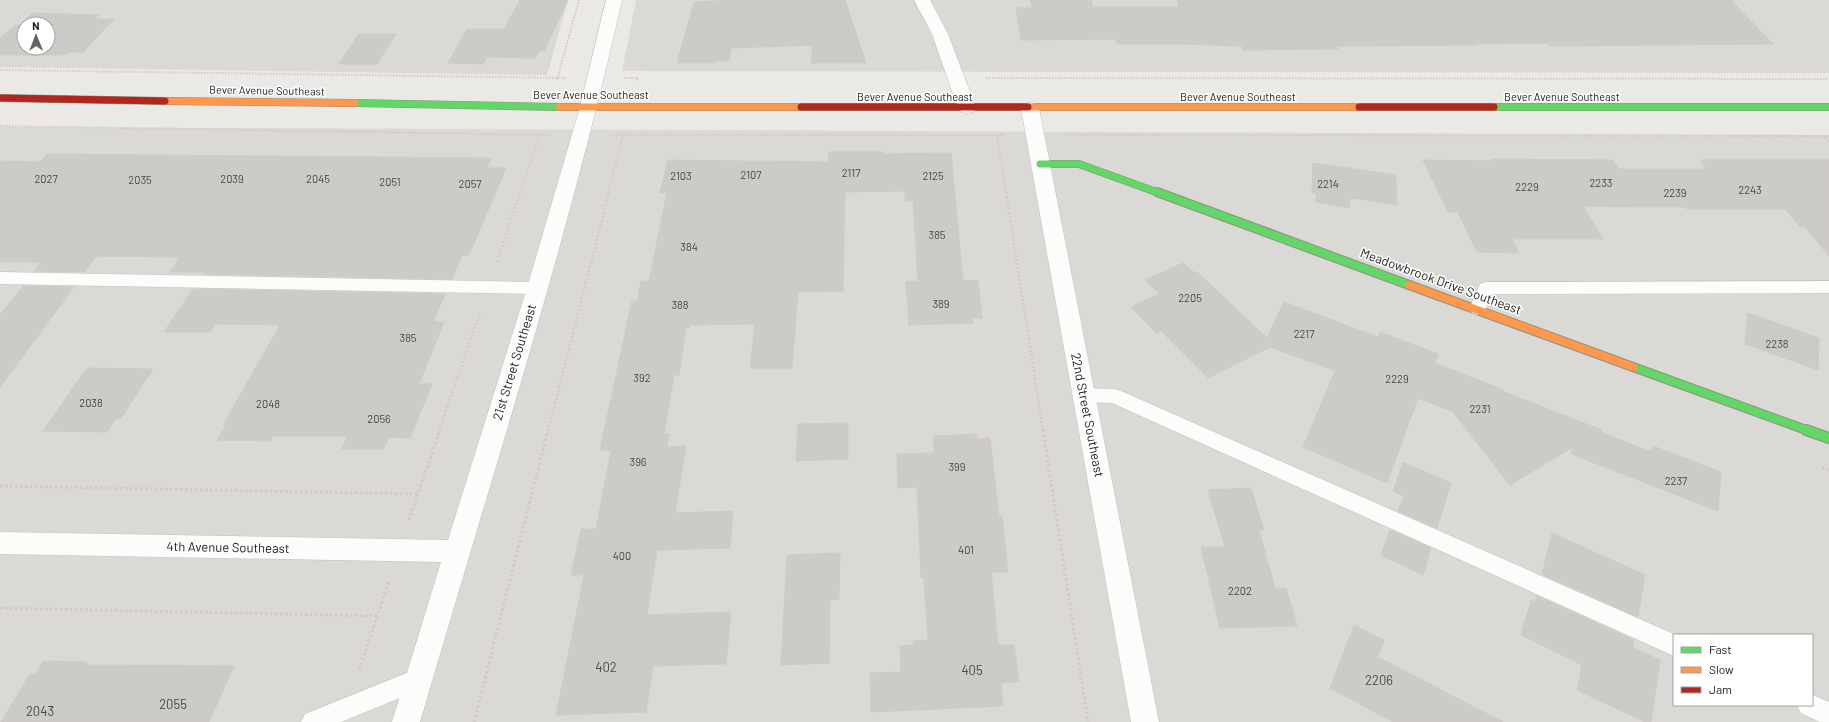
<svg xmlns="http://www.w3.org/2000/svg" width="1829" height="722" viewBox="0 0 1829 722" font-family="Barlow,sans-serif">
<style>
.residential{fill:#dad9d6;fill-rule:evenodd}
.building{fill:#cdcbc8;stroke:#cecbc7;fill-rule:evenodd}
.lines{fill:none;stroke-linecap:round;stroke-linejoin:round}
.lane-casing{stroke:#c2c1bf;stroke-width:1}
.street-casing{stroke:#c2c1bf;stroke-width:1}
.fast-far2-casing{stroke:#90927f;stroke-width:8}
.fast-far1-casing{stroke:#90927f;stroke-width:10}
.fast-casing{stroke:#90927f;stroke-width:12}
.slow-far1-casing{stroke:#90927f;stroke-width:8}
.slow-casing{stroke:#90927f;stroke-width:10}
.jam-casing{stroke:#90927f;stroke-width:8}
.path-far2{stroke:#d4c9c6;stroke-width:2;stroke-dasharray:1.5 1.5;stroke-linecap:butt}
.path-far1{stroke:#d4c9c6;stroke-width:2.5;stroke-dasharray:2 2;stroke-linecap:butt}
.path{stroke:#d4c9c6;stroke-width:3;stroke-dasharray:2.5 2.5;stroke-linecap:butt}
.lane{fill:#fcfcfb;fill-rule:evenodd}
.street{fill:#fcfcfb;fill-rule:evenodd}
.fast-far2{stroke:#63d668;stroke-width:7}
.fast-far1{stroke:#63d668;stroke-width:8}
.fast{stroke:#63d668;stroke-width:10}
.slow-far1{stroke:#ff974d;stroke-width:7}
.slow{stroke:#ff974d;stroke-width:8}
.jam{stroke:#b3261e;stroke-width:7}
.labels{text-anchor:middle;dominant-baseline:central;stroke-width:3;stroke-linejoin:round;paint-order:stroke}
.far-street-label{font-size:11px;fill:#1c1c1c;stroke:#fff}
.number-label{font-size:11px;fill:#484847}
.street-label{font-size:13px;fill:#1c1c1c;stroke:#fff}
.near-number-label{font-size:13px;fill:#484847}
</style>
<rect width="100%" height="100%" fill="#ebe9e5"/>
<path class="residential" d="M0,0h568l-21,75 -547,-8zM24,24h24v24h-24z
M636,0h1193v73l-1207,-2z
M0,127l1829,8v587h-1829zM1674,635h138v70h-138z"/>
<path class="building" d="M520,0h48l-24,51h-5l-4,7 -46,-1 -3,1 -3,6 -35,-1 19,-34h37z
M736,0h109l21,63h-55l2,-18 -82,3 -2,13h-13l-1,2h-38l17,-61z
M1030,0h61l2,7h86l-2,-7h554l42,44 -223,2 -2,-3 -73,1 1,1 -140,1 2,3 -95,1 -1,-4 -62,-2h-63l-2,-5 -94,1 -5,-32h17z
M32,13l67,2 -5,4h20l-31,33h-14l-4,3h-65v-17l15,-13h5zM24,24h24v24h-24z
M359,34h37l-19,30h-38z
M829,152h55v2l67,-1 12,127 15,1 4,37h-10l1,5 -64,2 -3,-43 12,-1 -5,-80h-8v-10l-60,1 -2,99 -45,1 -6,76h-42l5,-44 -65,1v3h-4l-7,47h-5l-10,59h5l-2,13 19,-1 -11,67 58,-2 -3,37 -73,2 -10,65 84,-3 -5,52 -73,2 -7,46 -90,3 28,-140h-13l10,-46h15l15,-79h-11l32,-149h5l4,-20h8l18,-89 -7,1 8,-33 160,2z
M47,154l444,4 -4,10h19l-37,87h-7l-10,24 -249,-5 1,-2h-34l10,-15 -84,-1 -11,16 -51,-1 7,-9h-41v-101l40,1z
M1491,159l122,1 6,9h88l-7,-9h129v96l-24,-29h-5l-15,-18h-98l-2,-2h-31l-71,-1 20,33h-91l7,14 -42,-1 -19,-40h-10l-25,-52 69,1z
M1313,163l83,12 1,30 -43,-7v1h-5l1,9 -34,-6v-9h-4z
M1183,263l12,10 2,-1 70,66 17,-36 94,35 2,-5 58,22 -3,9 66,26 4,3 97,38 -3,1 52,21 2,-6 68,26 -3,39 -147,-57 2,-7 -63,38 -57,-73 -35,-14 -31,85 -84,-36 32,-76 -65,-24 -62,31 -47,-47 -5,2 -25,-26 28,-13 -14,-14z
M23,286l51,1 -74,100v-72z
M193,289l252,5 -12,28h11l-25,62h13l-22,54 -21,-1 -5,12h-42l5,-13h-74l-2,5 -54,-1 9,-15h-3l57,-100 -65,-1 -5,8h-46z
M1748,313l71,25 -1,32 -73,-26z
M87,368l66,1 -32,49h-5l-9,14 -64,-1z
M848,423v36l-52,2 2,-37z
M976,434l1,5 13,-1 9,78h3l6,56h-17l7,73h16l5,37 -18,1 2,23 -132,6 -1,-39 31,-1 -1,-26 13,-1v-4l15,-1 -4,-62h-3l-4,-91 -19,1 -1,-34 37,-1 -1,-17z
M1403,462l48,21 -14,45 -39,-17 6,-15 -11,-5z
M1251,488l13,42h-5l16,58h11l11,38 -77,2 -19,-81h24l-17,-57z
M1390,530l41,18 -8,27 -42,-20z
M1552,533l93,42 -7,42 -96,-43z
M840,553l-1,46 -9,1 -1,63 -48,2 6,-110z
M1537,596l97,44 -1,8 27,12 -9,62h-6l-68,-32 5,-25 -61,-30 10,-35 4,3z
M1354,625l30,15 -6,17 125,65h-110l-63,-34z
M43,661l44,1 -1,3 148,1 -25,56h-208l29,-48h6z"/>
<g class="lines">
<g class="lane-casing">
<path id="lane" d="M0,272l537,10 6,2 2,4 -2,4 -6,2 -537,-10z
M1829,281v12l-337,1 -8,19 -6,2 -6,-2 -3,-4 11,-25 6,-2z
M1084,388l30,1 7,2 555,244h-2v21l-562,-253 -28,-1 -7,-2 -2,-5 2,-5z
M419,668l8,3 3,8 -3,8 -86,35h-40l4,-8z
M1812,695l17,7v20h-9l-19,-9 -4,-8h15z"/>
</g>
<g class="street-casing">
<path id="street" d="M606,0h16c-55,244 -132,482 -202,722h-28l49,-160 -441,-8v-22l448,8 79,-252 53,-181z
M914,0h16l18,34 28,74 -3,4 -6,1 -6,-1 -3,-4 -26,-74z
M1030,103l6,1 3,4 120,614h-28l-110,-614 3,-4z"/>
</g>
<g class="fast-far2-casing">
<path id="fast-far2" d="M355,103l204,4
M1494,107h335
M1040,164h39l80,29"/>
</g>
<g class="fast-far1-casing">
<path id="fast-far1" d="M1157,192l252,93
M1633,367l176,64"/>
</g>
<g class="fast-casing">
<path id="fast" d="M1806,430l23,8"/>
</g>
<g class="slow-far1-casing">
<path id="slow-far1" d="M165,101l190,2
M559,107h242
M1028,107h331"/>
</g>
<g class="slow-casing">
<path id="slow" d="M1409,285l224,82"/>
</g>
<g class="jam-casing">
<path id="jam" d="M0,98l165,3
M801,107h227
M1359,107h135"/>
</g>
<path class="path-far2" d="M0,70l567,8
M624,78h14l-1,4
M986,78l843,1
M557,79l22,-79
M0,126l551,9
M610,135h395
M997,135l9,58
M1065,135l764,1
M1824,136l5,5
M520,193l20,-59
M608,193l16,-61"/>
<path class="path-far1" d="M1006,192l37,239
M497,262l23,-70
M439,431l41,-119
M548,431l61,-239"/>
<path class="path" d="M1043,430l45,292
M1822,468l7,2
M0,486l418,8
M409,520l31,-90
M0,608l377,8
M359,670l30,-89
M474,722l74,-292"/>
<use href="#lane" class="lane"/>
<use href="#street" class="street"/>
<use href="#fast-far2" class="fast-far2"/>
<use href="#fast-far1" class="fast-far1"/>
<use href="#fast" class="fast"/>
<use href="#slow-far1" class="slow-far1"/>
<use href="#slow" class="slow"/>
<use href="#jam" class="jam"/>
</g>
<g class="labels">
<g class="far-street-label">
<text transform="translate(267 90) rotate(1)">Bever Avenue Southeast</text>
<text x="591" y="94">Bever Avenue Southeast</text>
<text x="915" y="96">Bever Avenue Southeast</text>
<text x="1238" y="96">Bever Avenue Southeast</text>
<text x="1562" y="96">Bever Avenue Southeast</text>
</g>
<g class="number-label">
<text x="851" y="172">2117</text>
<text x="751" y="174">2107</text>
<text x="681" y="175">2103</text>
<text x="933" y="175">2125</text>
<text x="46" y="178">2027</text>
<text x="232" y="178">2039</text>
<text x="318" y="178">2045</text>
<text x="140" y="179">2035</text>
<text x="390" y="181">2051</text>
<text x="1601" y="182">2233</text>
<text x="470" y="183">2057</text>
<text x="1328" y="183">2214</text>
<text x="1527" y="186">2229</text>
<text x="1750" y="189">2243</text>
<text x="1675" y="192">2239</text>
<text x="937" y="234">385</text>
<text x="689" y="246">384</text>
<text x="1190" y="297">2205</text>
<text x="941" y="303">389</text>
<text x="680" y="304">388</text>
<text x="1304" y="333">2217</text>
<text x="408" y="337">385</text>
<text x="1777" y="343">2238</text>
<text x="642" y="377">392</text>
<text x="1397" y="378">2229</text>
<text x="91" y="402">2038</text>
<text x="268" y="403">2048</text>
<text x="1480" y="408">2231</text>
<text x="379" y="418">2056</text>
<text x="638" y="461">396</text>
<text x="957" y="466">399</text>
<text x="1676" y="480">2237</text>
<text x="966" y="549">401</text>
<text x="622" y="555">400</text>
<text x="1240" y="590">2202</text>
</g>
<g class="street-label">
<text transform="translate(1441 281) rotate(20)">Meadowbrook Drive Southeast</text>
<text transform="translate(514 362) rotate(-73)">21st Street Southeast</text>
<text transform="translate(1088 415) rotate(79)">22nd Street Southeast</text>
<text transform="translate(228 547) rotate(1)">4th Avenue Southeast</text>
</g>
<g class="near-number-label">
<text x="606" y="667">402</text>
<text x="972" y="670">405</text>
<text x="1379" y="680">2206</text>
<text x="173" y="704">2055</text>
<text x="40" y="711">2043</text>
</g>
</g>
<rect x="1673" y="634" width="140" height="72" fill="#ffffff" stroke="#a4a4a4"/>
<rect x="1681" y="647" width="20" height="6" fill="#63d668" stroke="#a4a4a4"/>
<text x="1709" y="654" font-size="12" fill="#1c1c1c">Fast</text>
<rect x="1681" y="667" width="20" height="6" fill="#ff974d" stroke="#a4a4a4"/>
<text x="1709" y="674" font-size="12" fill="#1c1c1c">Slow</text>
<rect x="1681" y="687" width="20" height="6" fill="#b3261e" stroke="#a4a4a4"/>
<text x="1709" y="694" font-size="12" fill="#1c1c1c">Jam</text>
<g transform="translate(36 36) rotate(359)"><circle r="19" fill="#ffffff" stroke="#a4a4a4"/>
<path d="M0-3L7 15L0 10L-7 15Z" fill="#646462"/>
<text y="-6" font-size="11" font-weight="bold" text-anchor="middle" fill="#1c1c1c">N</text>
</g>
</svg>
